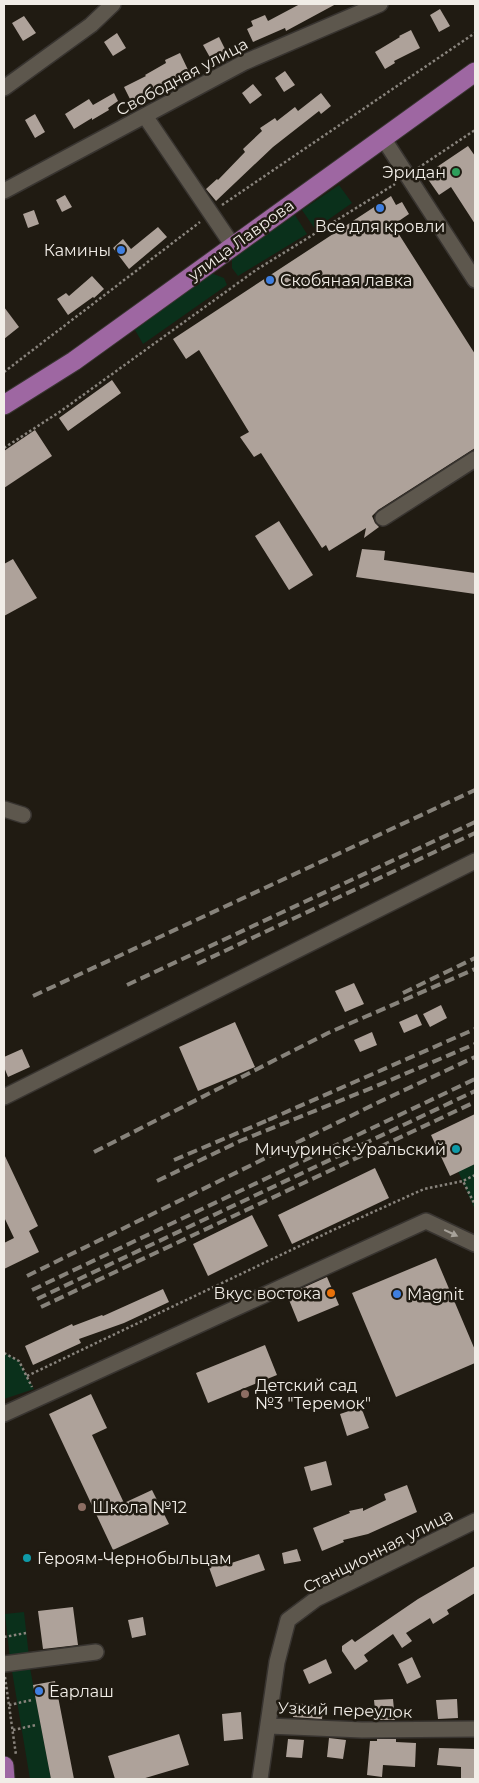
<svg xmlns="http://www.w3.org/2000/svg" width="479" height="1783" viewBox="0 0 479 1783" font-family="Montserrat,sans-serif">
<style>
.green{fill:#0a301b}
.building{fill:#aea29a}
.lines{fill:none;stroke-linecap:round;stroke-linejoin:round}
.minor-casing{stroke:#383430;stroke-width:18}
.major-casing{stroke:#383430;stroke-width:21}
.path{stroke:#89847d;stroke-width:2.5;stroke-dasharray:2.5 2.5;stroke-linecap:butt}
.minor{stroke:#5d574d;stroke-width:15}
.major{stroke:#9e67a2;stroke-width:19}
.rail{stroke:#87837b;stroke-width:4;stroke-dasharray:10 5;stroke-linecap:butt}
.oneway{fill:#a7a29a}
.leisure-dot{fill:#2e9e5b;stroke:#201b12;stroke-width:2}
.shop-dot{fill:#3f7fe0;stroke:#201b12;stroke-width:2}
.culture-dot{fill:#0f9aa8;stroke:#201b12;stroke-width:2}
.food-dot{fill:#e8710a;stroke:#201b12;stroke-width:2}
.education-dot{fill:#8d6e63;stroke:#201b12;stroke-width:2}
.labels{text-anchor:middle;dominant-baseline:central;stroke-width:5;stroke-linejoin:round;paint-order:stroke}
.street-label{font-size:16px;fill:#f1ede7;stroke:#201b12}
.poi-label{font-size:16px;fill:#f1ede7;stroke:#201b12;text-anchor:start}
</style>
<rect width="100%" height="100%" fill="#201b12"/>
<path class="green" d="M339,185l13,18 -37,26 -13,-19z
M295,215l12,19 -69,42 -6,-8v-10z
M211,273l13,5 3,7 -84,59 -8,-14z
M475,1164v46l-17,-39z
M4,1353l15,8 15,28 -30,10z
M24,1612l5,45 -19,2 -5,-45z
M30,1668l21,111h-21l-18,-108z"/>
<path class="building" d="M300,4h36l-50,27 -1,-3 -32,14 -6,-13 6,-3 -2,-5 14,-6 3,6z
M440,9l10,17 -11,6 -9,-17z
M24,16l12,17 -13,8 -11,-18z
M411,30l9,18 -26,13 1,2 -10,6 -10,-17 25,-15 -1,-1z
M117,33l9,15 -13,8 -9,-14z
M219,37l8,16 -15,8 -9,-16z
M180,53l9,19 -15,7v-1l-43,23 -7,-14 22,-11 -1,-1 21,-12 -1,-3z
M285,71l10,14 -11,7 -9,-14z
M253,84l9,11 -12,9 -8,-11z
M114,93l4,8 -10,7 1,2 -17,10v-2l-18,11 -9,-15 24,-15 4,6z
M321,93l10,13 -10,8 -2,-3 -46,36 -57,54 -10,-12 11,-10 1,1 27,-28 -2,-3 19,-18 -2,-3 15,-10 2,3 18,-14 3,4z
M35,114l10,18 -10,6 -10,-18z
M468,146l7,10v68l-24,-37 -12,8 -14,-20z
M65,195l7,12 -10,5 -6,-12z
M391,196l5,9 6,-3 7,12 -16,11 82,129v94l-97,62 -6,6 3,7 4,4 -15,11 2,-10 -37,23 -3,-6 -4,3 -61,-95 -7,4 -14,-20 9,-5 -50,-82 -13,9 -13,-20z
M34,210l5,14 -11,4 -5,-14z
M158,227l9,10 -38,32 -16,-21 10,-9 8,10z
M92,276l12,13 -10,9 -1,-1 -25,18 -11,-16 9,-6 3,3z
M4,307l15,20 -15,12z
M112,380l9,13 -53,38 -9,-13z
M35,430l17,26 -48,32v-37z
M279,521l34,54 -24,15 -34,-54z
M362,549l23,2 -1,9 91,13v21l-119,-17z
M13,559l24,39 -33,18v-52z
M354,983l10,21 -19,8 -10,-21z
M441,1005l6,13 -17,9 -7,-13z
M417,1014l5,11 -18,8 -5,-11z
M235,1022l20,45 -57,24 -19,-44z
M372,1032l5,13 -17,7 -6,-12z
M22,1049l8,18 -22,10 -4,-10v-10z
M475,1114v50l-25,12 -19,-41z
M4,1154l34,72 -9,5 10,21 -35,17v-26l10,-5 -10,-21z
M375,1168l14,30 -97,46 -14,-29z
M252,1215l16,31 -60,30 -15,-32z
M436,1258l39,92v13l-79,34 -44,-104z
M327,1277l12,28 -41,17 -11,-27z
M163,1289l6,13 -45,21 -45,16 2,4 -48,22 -8,-19 47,-22 1,2 29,-11 1,1z
M265,1345l12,30 -69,28 -12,-30z
M91,1394l16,34 -15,7 32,68 28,-13 17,34 -56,26 -64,-136z
M361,1407l8,21 -22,8 -7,-22z
M326,1461l6,24 -21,6 -7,-24z
M407,1485l10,27 -49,22 -25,6 1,2 -22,9 -9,-23 37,-15 -1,-2 14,-3v3l23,-11 -2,-6z
M297,1549l4,12 -17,3 -2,-11z
M259,1554l6,16 -49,17 -10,-28 12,-4 4,11z
M475,1566v27l-28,17 2,4 -16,10 -3,-6 -24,15 6,8 -10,7 -9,-14 -29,21 4,6 -13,9 -13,-19v-5l10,-7 3,3 63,-43z
M73,1607l5,38 -35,4 -5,-38z
M143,1617l3,18 -14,3 -4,-18z
M412,1657l9,20 -14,7 -9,-20z
M326,1659l6,14 -23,11 -6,-14z
M55,1681l19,98h-23l-18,-94z
M393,1699l2,21h-19l-2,-20z
M457,1699l1,19 -20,1 -2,-19z
M294,1703l29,3 -1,13 -29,-2z
M241,1712l2,27 -19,2 -2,-27z
M179,1734l10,31 -47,14h-27l-7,-23z
M329,1738l17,2 -3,19 -16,-2z
M288,1739l16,1 -2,18 -16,-1z
M377,1739h19v3l20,1 -1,24 -32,-2 -1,12 -15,-2 3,-34h7z
M439,1748l36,1v30h-14v-12l-24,-2z"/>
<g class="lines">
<g class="minor-casing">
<path id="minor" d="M4,88l87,-63 22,-21
M145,116l88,130
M383,138l92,142
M4,191l241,-129 135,-58
M383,518l92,-59
M4,809l19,6
M4,1097l471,-236
M4,1414l422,-193 49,23
M4,1664l92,-12
M269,1726l93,4 113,-1
M260,1779l17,-117 11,-42 28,-21 159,-78"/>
</g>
<g class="major-casing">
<path id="major" d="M4,405l70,-44 401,-289
M4,1766l1,13"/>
</g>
<path class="path" d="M418,168l57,-38
M222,205l253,-172
M4,372l196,-150
M4,448l57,-37 195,-141 139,-86
M475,1175l-12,6 12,24
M4,1353l15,8 13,26
M27,1376l304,-145 93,-42 39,-8
M4,1637l22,-4
M5,1677l11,78
M9,1705l23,-5
M13,1730l23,-5"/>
<use href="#minor" class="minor"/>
<use href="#major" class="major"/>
<path class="rail" d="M197,964l278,-131
M127,985l348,-163
M403,993l72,-35
M33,996l442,-206
M268,1120l207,-91
M94,1152l234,-119 147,-64
M174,1160l99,-42
M157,1181l83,-40 134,-54 101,-43
M27,1276l352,-174 96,-45
M32,1290l443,-211
M37,1299l438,-208
M41,1307l434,-205"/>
</g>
<defs><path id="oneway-solid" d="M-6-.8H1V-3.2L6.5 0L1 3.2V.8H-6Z" transform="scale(1.25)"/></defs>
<use class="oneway" href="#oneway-solid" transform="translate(451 1233) rotate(25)"/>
<circle class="leisure-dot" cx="456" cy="172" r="5"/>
<g class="shop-dot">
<circle cx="380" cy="208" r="5"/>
<circle cx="121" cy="250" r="5"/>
<circle cx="270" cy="280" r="5"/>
<circle cx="397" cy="1294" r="5"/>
<circle cx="39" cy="1691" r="5"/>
</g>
<g class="culture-dot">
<circle cx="456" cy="1149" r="5"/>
<circle cx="27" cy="1558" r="5"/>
</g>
<circle class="food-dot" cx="331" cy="1293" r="5"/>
<g class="education-dot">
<circle cx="245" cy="1394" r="5"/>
<circle cx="82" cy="1507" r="5"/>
</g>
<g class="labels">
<g class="street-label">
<text transform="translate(182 77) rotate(-28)">Свободная улица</text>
<text transform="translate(241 240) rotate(-36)">улица Лаврова</text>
<text transform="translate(378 1551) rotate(-27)">Станционная улица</text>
<text transform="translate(345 1710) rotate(2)">Узкий переулок</text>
</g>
<g class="poi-label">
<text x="446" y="172" text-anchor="end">Эридан</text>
<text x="380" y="226" text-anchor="middle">Все для кровли</text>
<text x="111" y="250" text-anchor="end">Камины</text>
<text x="280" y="280">Скобяная лавка</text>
<text x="446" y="1149" text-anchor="end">Мичуринск-Уральский</text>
<text x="321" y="1293" text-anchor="end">Вкус востока</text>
<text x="407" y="1294">Magnit</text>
<text x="255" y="1385">Детский сад<tspan x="255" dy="18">№3 "Теремок"</tspan></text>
<text x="92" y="1507">Школа №12</text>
<text x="37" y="1558">Героям-Чернобыльцам</text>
<text x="49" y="1691">Еарлаш</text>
</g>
</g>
<rect width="479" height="1783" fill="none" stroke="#f1ede7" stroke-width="10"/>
</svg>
